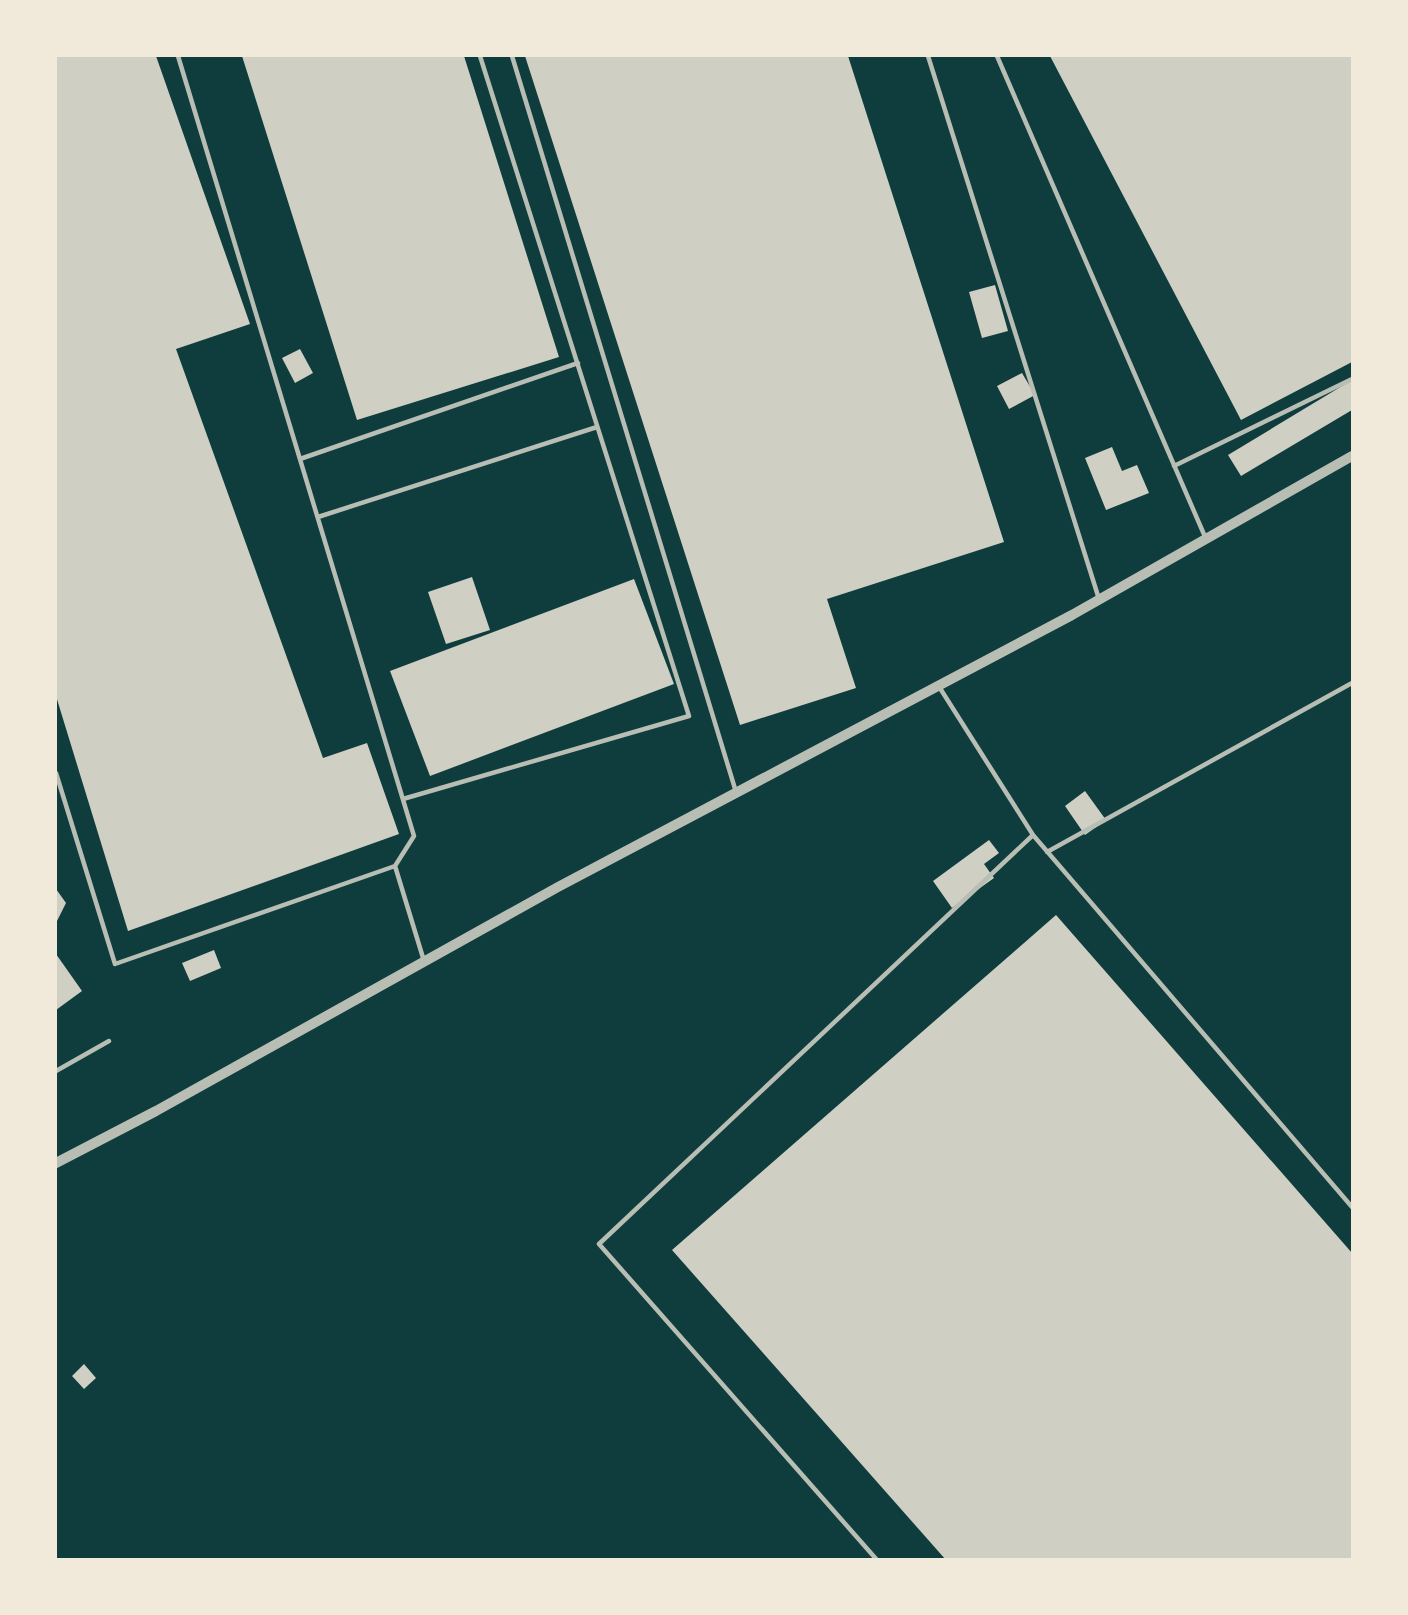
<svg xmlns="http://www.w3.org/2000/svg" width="1408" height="1615" viewBox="0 0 1408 1615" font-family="'Crimson Pro',serif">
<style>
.building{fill:#cfcfc3}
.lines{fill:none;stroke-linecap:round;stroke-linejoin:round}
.service{stroke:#b8beb3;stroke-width:4.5}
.tertiary{stroke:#b8beb3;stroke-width:10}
</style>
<rect width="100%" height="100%" fill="#0f3d3e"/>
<path class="building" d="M56,56h100l94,268 -74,25 147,409 44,-15 32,91 -271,97 -72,-235z
M242,56h222l95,301 -202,63z
M525,56h323l156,486 -177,57 29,89 -116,37z
M1050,56h302v306l-111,58z
M995,285l13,46 -26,7 -13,-46z
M300,349l13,24 -18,10 -13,-25z
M1022,373l13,22 -26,14 -12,-23z
M1352,380v30l-111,66 -13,-21z
M1112,447l10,24 15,-6 12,28 -43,17 -21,-52z
M472,577l18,53 -44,14 -18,-52z
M634,579l40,105 -244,92 -40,-105z
M1085,791l21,29 -21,15 -20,-29z
M989,840l10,13 -15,11 10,14 -42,30 -19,-27z
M56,889l10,14 -10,20z
M1056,915l296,338v307h-406l-274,-310z
M214,950l7,18 -31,13 -8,-18z
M56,954l26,37 -26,19z
M84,1364l12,14 -12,11 -12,-13z"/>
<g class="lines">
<path class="service" d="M178,56l236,780 -19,30 29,95
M512,56l224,736
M928,56l171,543
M997,56l209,483
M300,459l278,-96
M1174,466l178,-87
M318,517l279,-90
M56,773l59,191 280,-98
M403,799l286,-83 -209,-660
M1033,835l319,372
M1047,852l305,-169
M56,1071l53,-30
M877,1560l-278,-316 434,-409 -95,-150"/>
<path class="tertiary" d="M56,1163l100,-52 402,-224 514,-272 280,-159"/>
</g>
<rect width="1408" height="1615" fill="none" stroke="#f1e9da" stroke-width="114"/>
</svg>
